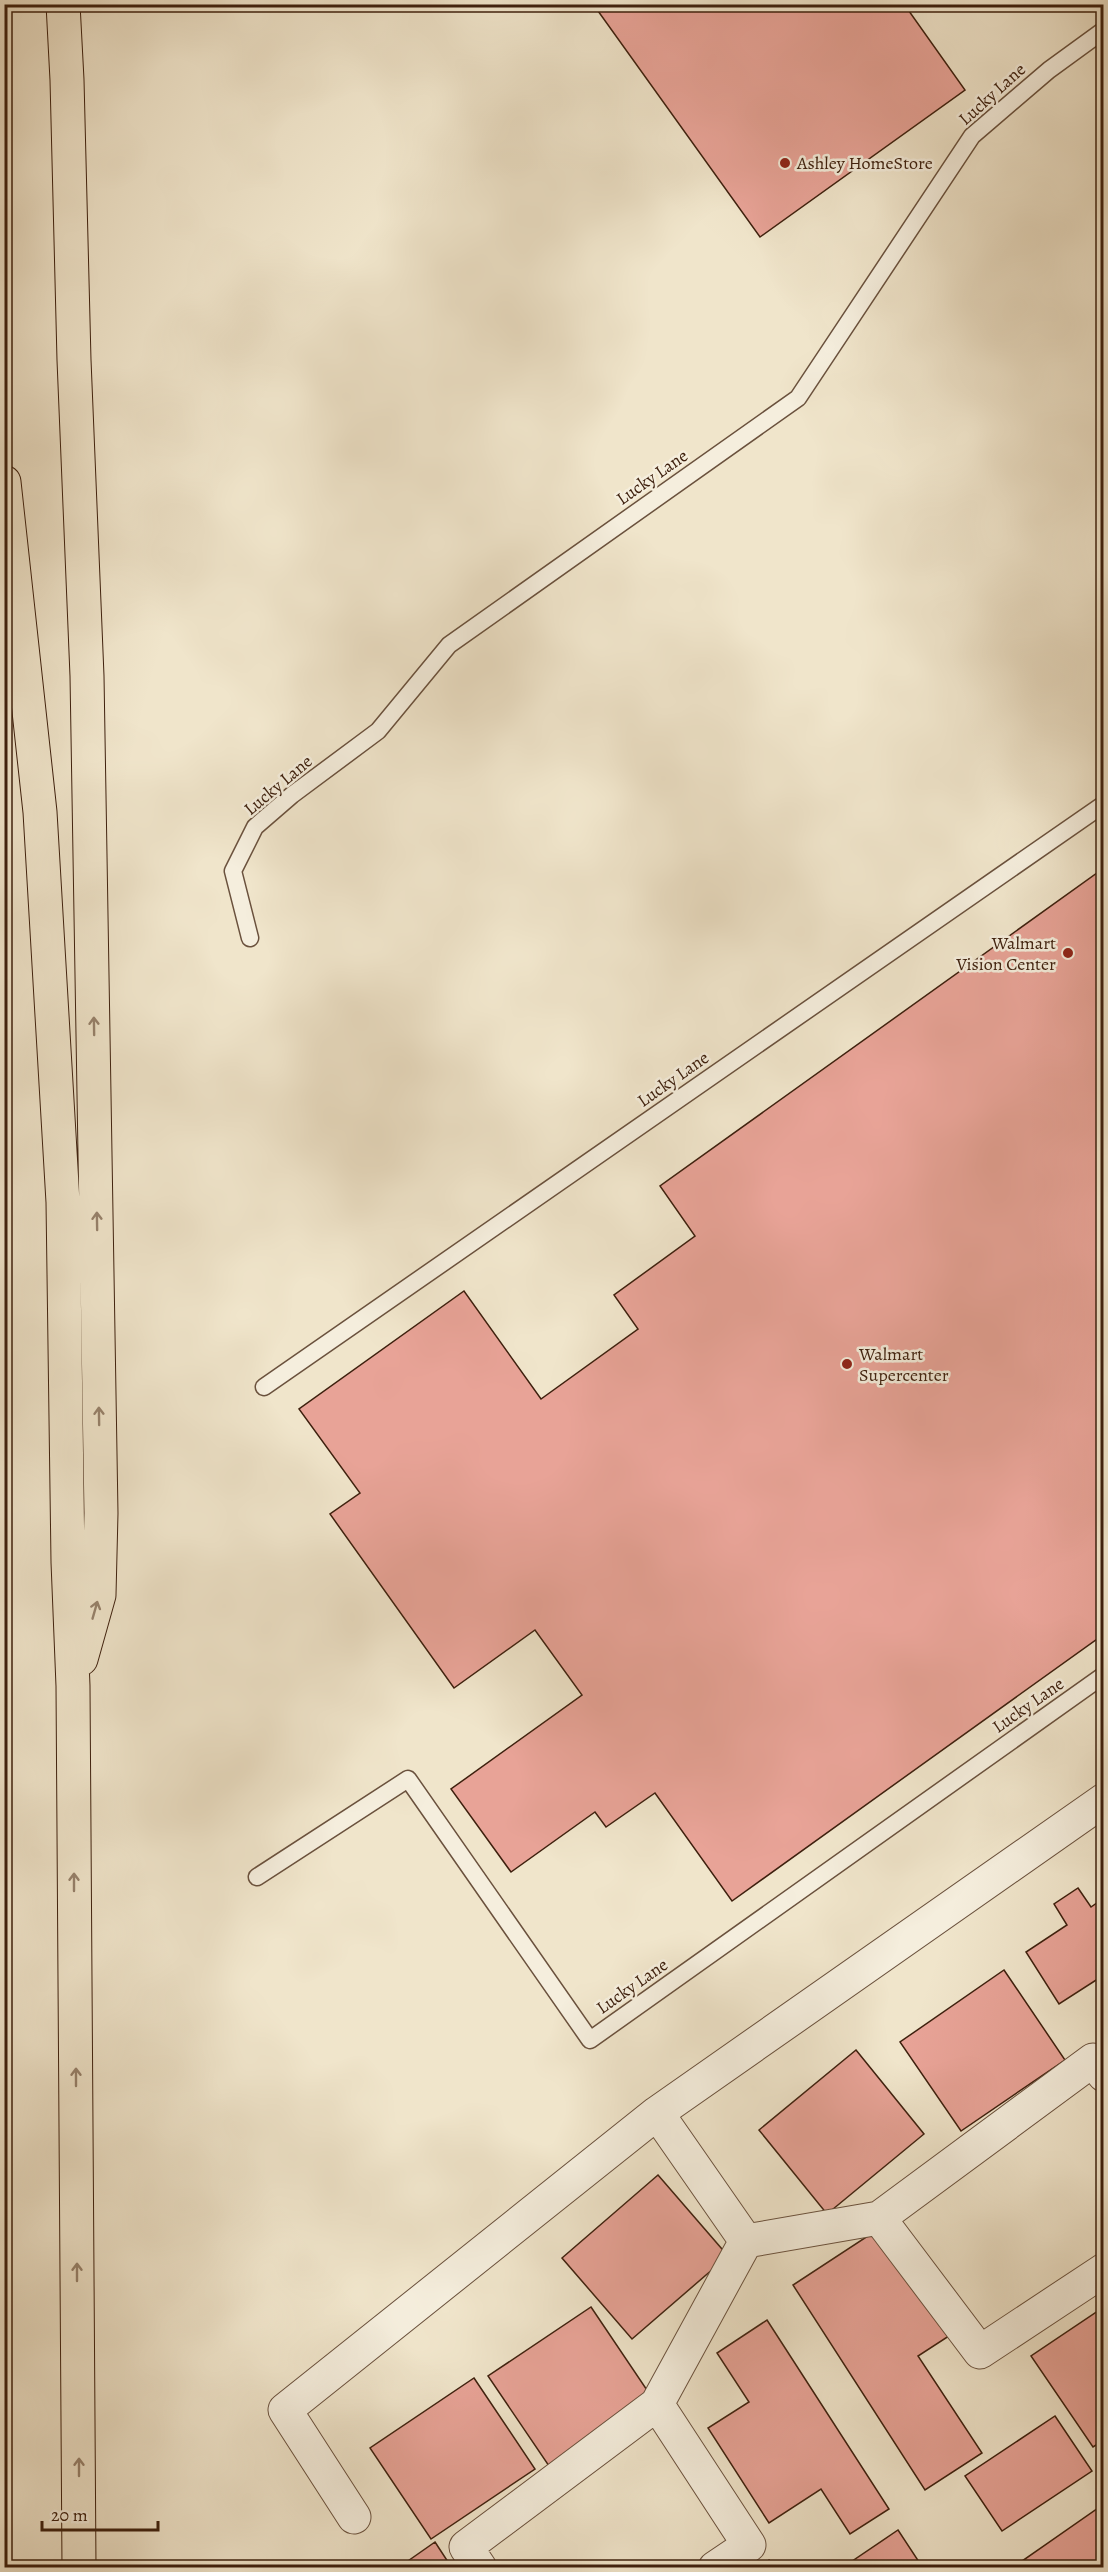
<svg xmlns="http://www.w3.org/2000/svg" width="1108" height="2572" viewBox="0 0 1108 2572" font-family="Alegreya,serif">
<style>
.building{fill:#e8a397;stroke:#3e200e;stroke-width:1.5}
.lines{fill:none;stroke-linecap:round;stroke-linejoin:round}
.service-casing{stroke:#6a513d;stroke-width:19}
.minor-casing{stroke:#6a513d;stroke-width:35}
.motorway-casing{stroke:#3e200e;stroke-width:35}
.service{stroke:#f5eedd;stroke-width:16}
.minor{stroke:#f5eedd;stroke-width:33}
.motorway{stroke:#f0e5cb;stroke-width:33}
.oneway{stroke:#97826c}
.poi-dot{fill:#8f2418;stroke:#f5eedd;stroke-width:2}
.labels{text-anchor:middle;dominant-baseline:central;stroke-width:5;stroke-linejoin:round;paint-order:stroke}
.street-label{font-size:18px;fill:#3e200e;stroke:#f5eedd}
.poi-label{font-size:18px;fill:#3e200e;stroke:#f5eedd;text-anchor:start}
</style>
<rect width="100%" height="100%" fill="#f0e5cb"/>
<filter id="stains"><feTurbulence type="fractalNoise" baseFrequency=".00333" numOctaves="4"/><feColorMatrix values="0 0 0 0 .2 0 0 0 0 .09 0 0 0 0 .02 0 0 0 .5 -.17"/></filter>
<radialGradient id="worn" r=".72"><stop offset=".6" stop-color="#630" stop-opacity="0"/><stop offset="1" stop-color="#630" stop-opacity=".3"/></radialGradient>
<path class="building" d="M593,4h311l61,86 -205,147z
M1104,868v766l-372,267 -77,-108 -49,34 -11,-15 -84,60 -60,-83 131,-94 -47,-65 -81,58 -124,-174 30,-21 -61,-84 165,-118 77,108 97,-70 -24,-34 81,-59 -35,-50z
M1078,1888l13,19 13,-9v77l-45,29 -33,-52 41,-27 -13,-21z
M1004,1970l61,90 -104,71 -61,-89z
M856,2050l68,84 -97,80 -68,-84z
M658,2175l70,81 -96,83 -70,-81z
M883,2226l69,108 -34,22 64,97 -57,37 -132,-205z
M591,2307l60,89 -102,70 -61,-90z
M1104,2307v133l-11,7 -62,-91z
M767,2320l122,189 -39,25 -29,-45 -52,34 -61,-95 41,-26 -32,-49z
M474,2378l61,91 -104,70 -61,-91z
M1055,2416l37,55 -90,60 -37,-55z
M1104,2504v64h-92z
M898,2530l25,38h-81z
M435,2542l17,26h-54z
M769,2560l5,8h-16z
M271,2561l5,7h-14z"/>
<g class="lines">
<g class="service-casing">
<path id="service" d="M250,938l-17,-67 22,-44 37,-32 86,-64 71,-86 349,-247 174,-262 77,-66 55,-40
M264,1387l840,-583
M257,1877l151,-98 182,261 514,-365"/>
</g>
<g class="minor-casing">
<path id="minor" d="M1104,1800l-447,313 89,128 133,-23 214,-158 11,15
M879,2218l101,134 124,-82
M657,2404l92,141 -34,23
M354,2517l-69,-107 372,-297
M480,2568l-14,-21 191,-143 89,-163"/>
</g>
<g class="motorway-casing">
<path id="motorway" d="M63,4l4,76 7,280 13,316 14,837 -2,82 -18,64
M4,482l36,330 23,390 5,360 5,124 6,882"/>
</g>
<use href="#service" class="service"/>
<use href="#minor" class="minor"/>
<use href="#motorway" class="motorway"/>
</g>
<defs><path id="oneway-shaft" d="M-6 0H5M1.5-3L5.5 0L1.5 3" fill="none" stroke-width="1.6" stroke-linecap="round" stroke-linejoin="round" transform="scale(1.5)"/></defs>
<g class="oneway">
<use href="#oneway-shaft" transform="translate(94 1026) rotate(-91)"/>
<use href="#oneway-shaft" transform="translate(97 1221) rotate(-91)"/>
<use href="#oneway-shaft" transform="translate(99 1416) rotate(-91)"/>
<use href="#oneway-shaft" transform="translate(95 1610) rotate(-74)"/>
<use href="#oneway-shaft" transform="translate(74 1882) rotate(-90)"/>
<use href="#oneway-shaft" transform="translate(76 2077) rotate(-90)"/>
<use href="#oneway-shaft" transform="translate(77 2272) rotate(-90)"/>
<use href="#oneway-shaft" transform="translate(79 2467) rotate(-90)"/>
</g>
<g class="poi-dot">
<circle cx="785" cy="163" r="6"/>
<circle cx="1068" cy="953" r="6"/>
<circle cx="847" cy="1364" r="6"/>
</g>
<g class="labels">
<g class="street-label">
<text transform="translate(992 94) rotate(-42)">Lucky Lane</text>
<text transform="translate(652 477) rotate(-35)">Lucky Lane</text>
<text transform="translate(278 785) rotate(-40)">Lucky Lane</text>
<text transform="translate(673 1079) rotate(-35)">Lucky Lane</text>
<text transform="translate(1028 1705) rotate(-35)">Lucky Lane</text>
<text transform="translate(632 1986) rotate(-35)">Lucky Lane</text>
</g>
<g class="poi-label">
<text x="797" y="163">Ashley HomeStore</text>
<text x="1056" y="943" text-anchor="end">Walmart<tspan x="1056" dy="21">Vision Center</tspan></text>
<text x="859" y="1354">Walmart<tspan x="859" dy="21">Supercenter</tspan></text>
</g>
</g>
<rect width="1108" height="2572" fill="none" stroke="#f0e5cb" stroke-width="24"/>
<rect x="6" y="6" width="1096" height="2560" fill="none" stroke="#3e200e" stroke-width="3"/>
<rect x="12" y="12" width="1084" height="2548" fill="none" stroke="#3e200e" stroke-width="1.5"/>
<path d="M42 2521v9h116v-9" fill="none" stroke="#3e200e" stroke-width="3"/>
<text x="51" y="2521" font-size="18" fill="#3e200e" stroke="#f5eedd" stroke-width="4.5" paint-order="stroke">20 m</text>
<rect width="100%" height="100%" filter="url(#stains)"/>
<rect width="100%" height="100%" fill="url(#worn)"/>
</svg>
